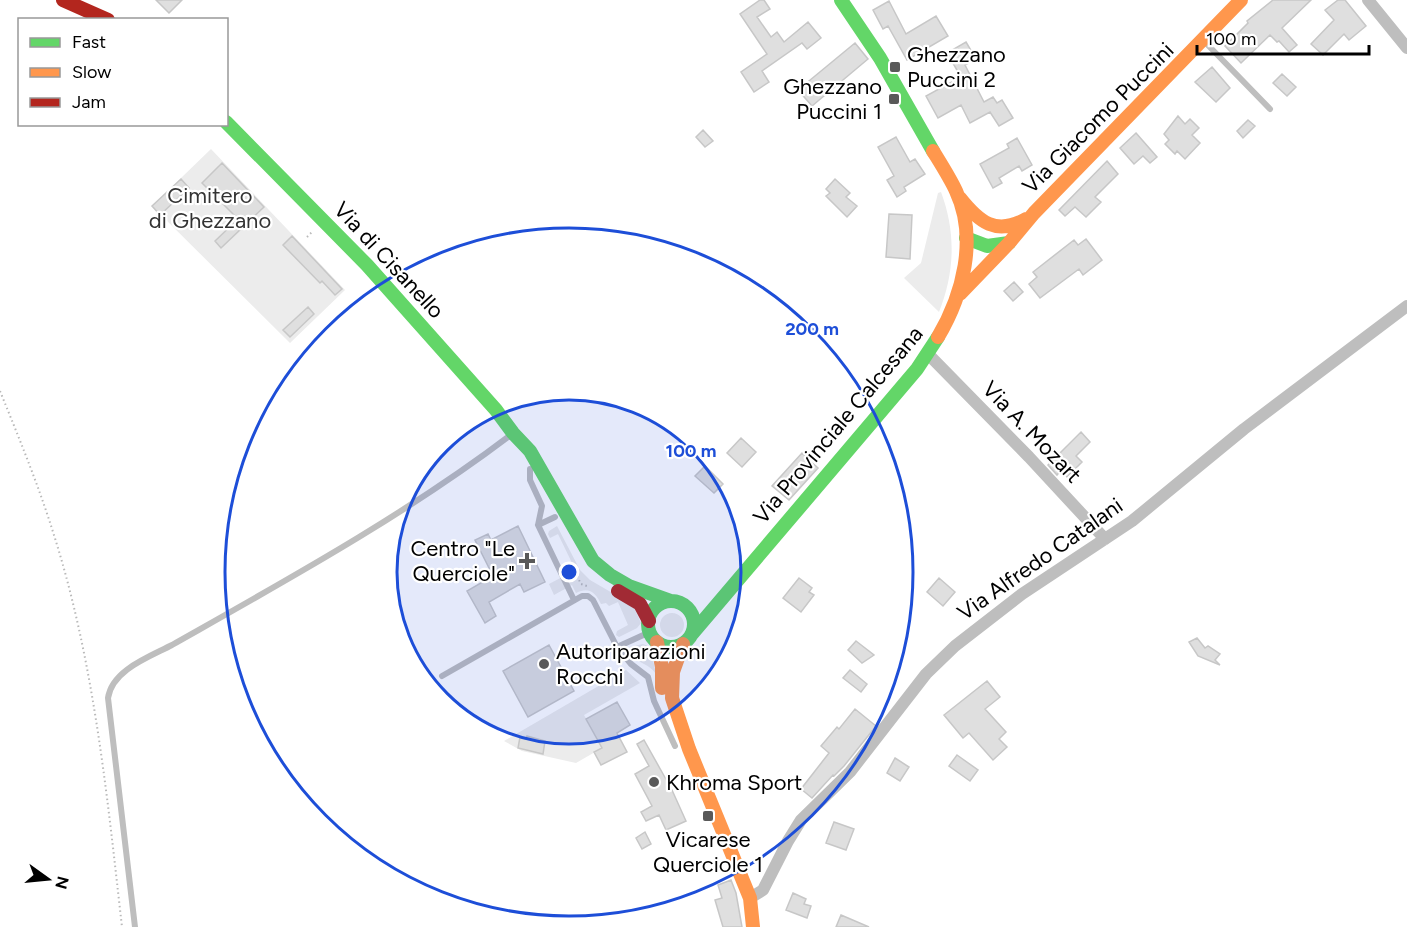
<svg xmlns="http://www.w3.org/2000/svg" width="1407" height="927" viewBox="0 0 1407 927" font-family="Figtree,sans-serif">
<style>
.green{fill:#ececec}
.building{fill:#dfdfdf;stroke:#c7c7c7;stroke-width:1.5}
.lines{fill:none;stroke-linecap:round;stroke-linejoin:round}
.path{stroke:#b9b9b9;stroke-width:2;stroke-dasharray:1.5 3;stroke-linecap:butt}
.lane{stroke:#bebebe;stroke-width:6}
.street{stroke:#bebebe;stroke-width:12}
.fast{stroke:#63d668;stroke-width:14}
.slow{stroke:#ff974d;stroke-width:14}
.jam{stroke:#b3261e;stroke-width:14}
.ring{fill:none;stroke:#1d4ed8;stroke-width:3}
.poi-dot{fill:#595959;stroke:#fff;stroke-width:2}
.labels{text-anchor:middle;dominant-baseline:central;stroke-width:4.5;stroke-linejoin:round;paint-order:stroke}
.poi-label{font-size:22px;fill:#000;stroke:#fff;text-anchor:start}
.street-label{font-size:22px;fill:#000;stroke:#fff}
.park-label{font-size:22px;fill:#333;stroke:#fff}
.centre{fill:#1d4ed8;stroke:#fff;stroke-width:3}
.ring-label{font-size:18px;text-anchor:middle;font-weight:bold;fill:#1d4ed8;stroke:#fff;stroke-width:4.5;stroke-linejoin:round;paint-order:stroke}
</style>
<rect width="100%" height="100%" fill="#fff"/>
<path class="green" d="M211,149l134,141 -55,53 -138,-137z
M941,192c15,40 14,80 -2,120l-35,-34 17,-15 17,-70z
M557,526l23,44 10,10 43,25 8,18 -4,5 -18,9 -3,-2 1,-4 11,-6 -10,-23 -9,4 -3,-3 -5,1c-5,-11 -12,-18 -25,-11l-4,-8 -18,10 -5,-11 17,-9 -1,-6 8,-4 -15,-31 -8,4 -2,-4 1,-3z
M660 625a12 12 0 1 1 24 0a12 12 0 1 1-24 0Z
M643,644l7,3 6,27c-7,-11 -18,-10 -24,-19l2,-9z
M626,670l14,13 -56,32 18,33 -26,15 -54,-12 -18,-10z"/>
<path class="building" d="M156,0h26l-13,13z
M760,0h4l6,9 -13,8 14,20 6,-5 7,10 24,-20 13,16 -14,11 -5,-6 -40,28 7,11 -15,10 -13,-20 26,-18 -27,-40z
M1273,0h38l-29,28 15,17 -8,7 -10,-11 -2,1 -7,-7 -29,28 -16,-17 23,-23 -1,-2z
M1338,0h7l21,26 -17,14 -5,-6 -21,21 -12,-11 23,-24 -9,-10z
M889,1l17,33 30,-18 12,20 -41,24 -19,-34 -5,3 -10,-19z
M966,42l10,17 -11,6 19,37 9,-5 4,6 5,-3 11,18 -14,8 -9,-14 -20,11 -9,-18 -23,13 -12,-22 35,-19 -14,-24z
M855,43l13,16 -56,47 -14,-16z
M1212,67l18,21 -14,14 -21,-20z
M1282,74l14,13 -9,9 -14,-13z
M1178,116l7,8 5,-5 9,9 -7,7 8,8 -15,16 -8,-8 -2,3 -10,-10 4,-4 -5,-6z
M1248,120l7,6 -12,12 -6,-7z
M703,130l10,11 -8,6 -9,-10z
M1136,133l21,24 -7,6 -7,-7 -9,8 -14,-16z
M896,137l14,25 5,-3 10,15 -21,13 2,4 -9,6 -10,-17 7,-4 -16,-29z
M1017,138l15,27 -10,6 -3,-5 -20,12 3,5 -9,5 -13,-24 29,-16 -2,-4z
M1107,161l11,13 -23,23 6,5 -15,15 -11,-10 -10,9 -6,-6z
M222,163l42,44 -43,41 -6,-7 23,-22 -36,-36z
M181,179l8,9 -29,27 -8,-9z
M835,179l15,14 -4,4 11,9 -10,11 -21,-21 4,-3 -4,-4z
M889,214l23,1 -2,44 -24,-2z
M292,236l50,53 -7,6 -13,-14 -2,2 -37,-38z
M1086,239l16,21 -19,15 -4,-6 -39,29 -11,-14 8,-7 -4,-5 41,-32 4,5z
M1014,282l9,10 -10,9 -9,-10z
M308,307l6,7 -24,23 -7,-7z
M1081,432l9,10 -14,14 6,6 -15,15 -6,-7 -4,5 -9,-10z
M741,438l15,14 -14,15 -15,-14z
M802,453l16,15 -29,32 -17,-14z
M705,466l18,18 -9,9 -19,-17z
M518,526l27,56 -21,10 -4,-8 -31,18 7,14 -11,7 -18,-32 26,-15 -18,-36 13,-6 3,6z
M799,578l13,10 -3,4 5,3 -13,17 -18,-14z
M939,578l16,14 -12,14 -16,-14z
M1197,638l8,10 3,-2 12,8 -5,6 5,5 -22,-9 -9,-14z
M856,641l18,14 -12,8 -14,-13z
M549,645l25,46 -46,26 -25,-46z
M850,670l17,14 -6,8 -18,-14z
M987,681l13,16 -15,12 21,23 -7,7 8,8 -14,13 -24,-27 -6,5 -19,-23z
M617,702l13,23 -13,8 10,19 -26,13 -7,-13 8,-4 -16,-29z
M855,709l21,17 -32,40 -10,10 -1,-1 -21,23 -11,-9 28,-36 -8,-7 16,-19 2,2z
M527,736l18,5 -2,13 -25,-6 2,-11 6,2z
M644,740l28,50 14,31 -20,9 -7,-15 -13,6 -5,-9 11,-6 -17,-32 14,-8 -12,-22z
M957,755l21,15 -8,11 -21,-15z
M895,758l14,9 -9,14 -13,-8z
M834,822l20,7 -8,21 -20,-7z
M645,832l6,12 -9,5 -6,-11z
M731,880l5,13 6,34h-19l-8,-27 7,-2 -4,-13z
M793,893l13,6 -2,5 7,2 -4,12 -21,-8z
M841,915l28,12h-33z"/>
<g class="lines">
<path class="path" d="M307,237l6,-6
M0,391c19,47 38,93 53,141 41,128 54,263 69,395
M571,574l4,-2 6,12 6,2"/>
<path class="lane" d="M1204,41l66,68
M530,469v11l12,26 -4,19 36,75
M538,525l17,-8
M617,647l33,-15
M442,676l140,-80h6l5,4 24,47 14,17 17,13 6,24 21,45
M135,927l-27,-229c4,-28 41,-41 64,-53 115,-65 235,-131 340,-211"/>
<path class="street" d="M1368,0l39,48
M928,354l101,103 76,82
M750,898l13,-8 25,-49 13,-21 49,-48 76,-98 29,-28 67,-52 110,-73 112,-92 163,-123"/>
<path class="fast" d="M841,0l39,58 53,93
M226,122l141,143 129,145 17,23 17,18 63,110 17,14 19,11 42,15
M966,238l21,8 22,-3
M648 624a23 23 0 1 1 46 0a23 23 0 1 1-46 0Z
M692,634l225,-265 21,-32"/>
<path class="slow" d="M933,151c8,13 17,27 23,40 22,47 7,104 -18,146
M960,198c19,24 36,38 66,21
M960,294l49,-51 25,-30 207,-213
M657,642l5,25v21
M683,644l-10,28 -1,26 17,51 61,149 3,29"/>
<path class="jam" d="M63,0l45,20
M618,591l22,13 9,17"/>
</g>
<circle cx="569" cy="572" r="172" fill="#1d4ed8" fill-opacity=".12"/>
<g class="ring">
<circle cx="569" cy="572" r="172"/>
<circle cx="569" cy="572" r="344"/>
</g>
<g class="poi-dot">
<rect x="889" y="61" width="12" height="12" rx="3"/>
<rect x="888" y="93" width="12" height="12" rx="3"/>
<path d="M524 552h6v6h6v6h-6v6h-6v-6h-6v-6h6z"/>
<circle cx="544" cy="664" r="6"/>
<circle cx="654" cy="782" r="6"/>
<rect x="702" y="810" width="12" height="12" rx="3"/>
</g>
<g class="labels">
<g class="poi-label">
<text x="907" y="54">Ghezzano<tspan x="907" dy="25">Puccini 2</tspan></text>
<text x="882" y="86" text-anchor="end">Ghezzano<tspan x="882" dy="25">Puccini 1</tspan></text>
<text x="515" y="548" text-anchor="end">Centro "Le<tspan x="515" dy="25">Querciole"</tspan></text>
<text x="556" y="651">Autoriparazioni<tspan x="556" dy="25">Rocchi</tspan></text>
<text x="666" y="782">Khroma Sport</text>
<text x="708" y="839" text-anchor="middle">Vicarese<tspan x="708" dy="25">Querciole 1</tspan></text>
</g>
<g class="street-label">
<text transform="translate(1098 118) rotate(-45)">Via Giacomo Puccini</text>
<text transform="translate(389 260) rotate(47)">Via di Cisanello</text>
<text transform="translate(838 425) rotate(-50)">Via Provinciale Calcesana</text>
<text transform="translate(1032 432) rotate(46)">Via A. Mozart</text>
<text transform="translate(1040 559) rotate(-35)">Via Alfredo Catalani</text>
</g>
<g class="park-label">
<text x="210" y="195">Cimitero<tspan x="210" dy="25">di Ghezzano</tspan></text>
</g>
</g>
<circle cx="569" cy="572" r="9" class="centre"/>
<g class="ring-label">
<text x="812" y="335">200 m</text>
<text x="691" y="457">100 m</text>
</g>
<rect x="18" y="18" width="210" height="108" fill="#ffffff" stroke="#999999" stroke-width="1.5"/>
<rect x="30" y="38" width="30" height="9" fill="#63d668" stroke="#999999" stroke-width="1.5"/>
<text x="72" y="48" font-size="18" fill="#000000">Fast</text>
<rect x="30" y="68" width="30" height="9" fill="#ff974d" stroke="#999999" stroke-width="1.5"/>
<text x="72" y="78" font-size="18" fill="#000000">Slow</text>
<rect x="30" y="98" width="30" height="9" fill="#b3261e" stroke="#999999" stroke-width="1.5"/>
<text x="72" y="108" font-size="18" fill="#000000">Jam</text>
<g transform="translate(48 879) rotate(105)" stroke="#ffffff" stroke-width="4.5" paint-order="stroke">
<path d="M0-4.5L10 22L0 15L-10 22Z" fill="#000000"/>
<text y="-9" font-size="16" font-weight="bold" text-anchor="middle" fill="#000000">N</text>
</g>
<path d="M1197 45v9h172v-9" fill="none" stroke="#000000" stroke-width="3"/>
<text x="1206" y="45" font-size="18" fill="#000000" stroke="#ffffff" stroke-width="4.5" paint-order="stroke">100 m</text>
</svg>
